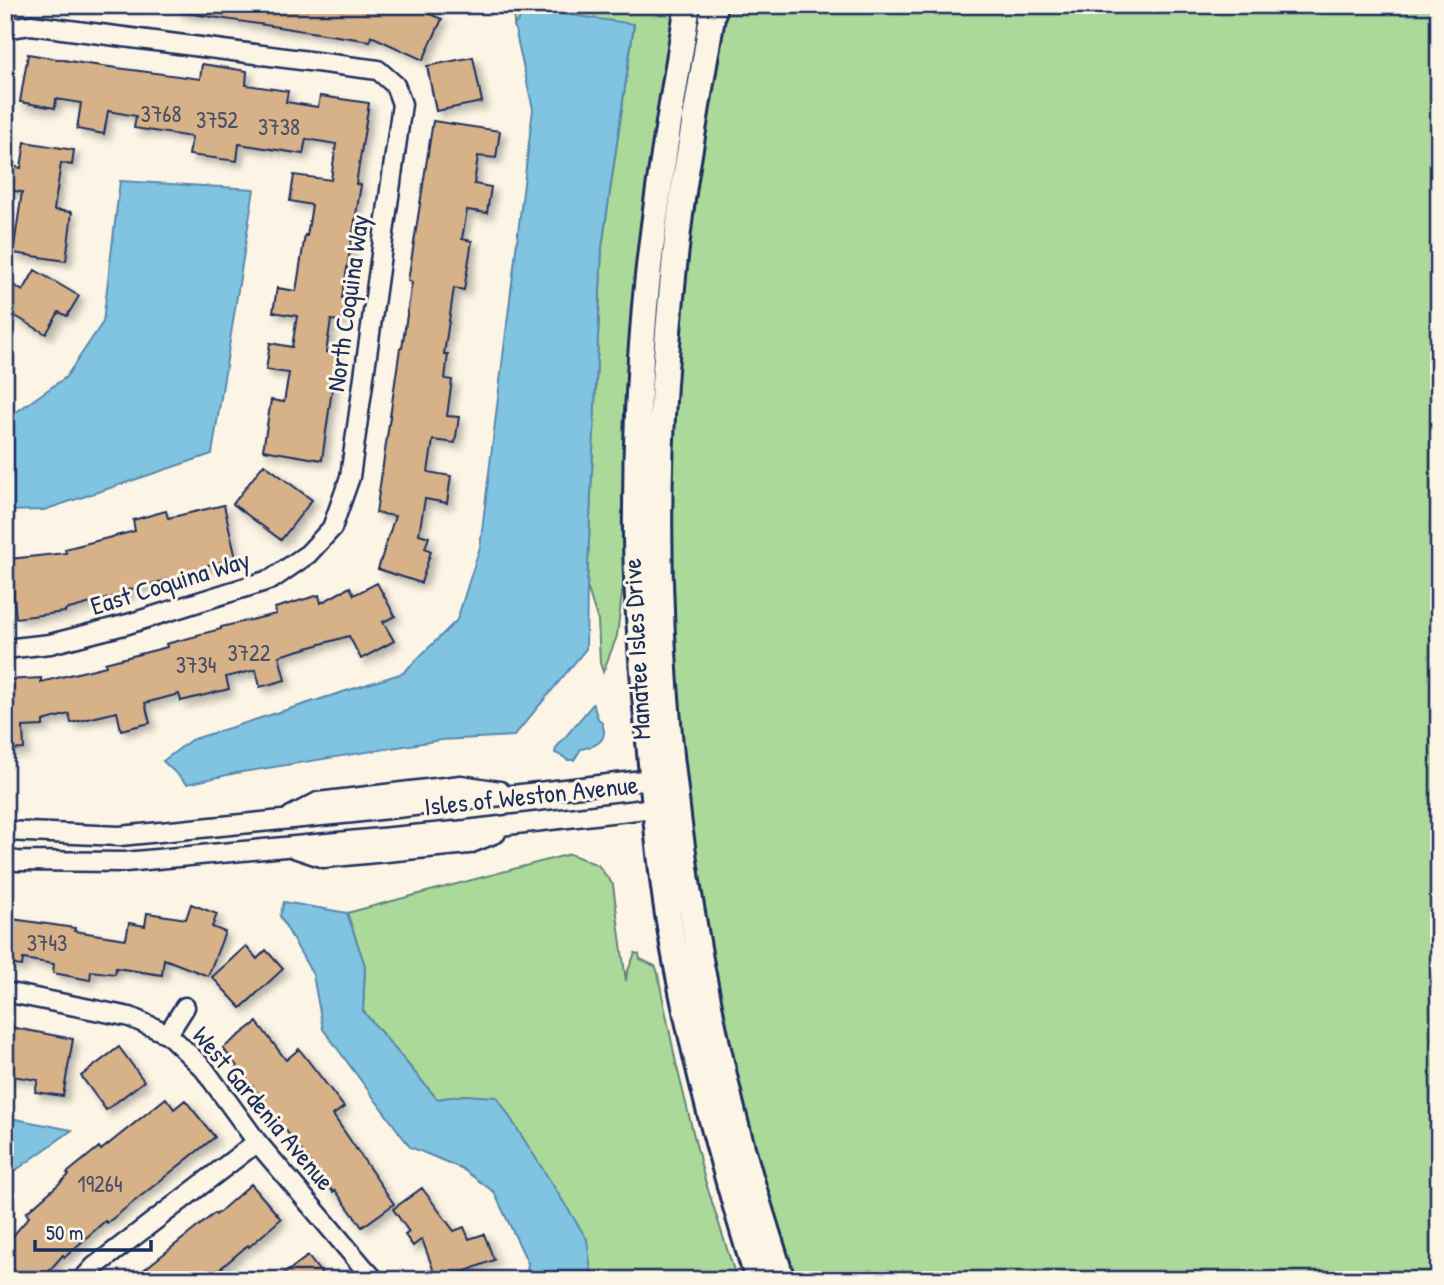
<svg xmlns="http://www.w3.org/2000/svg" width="1444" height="1285" viewBox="0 0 1444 1285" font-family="'Patrick Hand',sans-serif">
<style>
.green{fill:#abd999;stroke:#63847c;stroke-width:2}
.water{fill:#81c4e2;stroke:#5888ad;stroke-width:2}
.building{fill:#d7b188;stroke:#1b2f5e;stroke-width:2;filter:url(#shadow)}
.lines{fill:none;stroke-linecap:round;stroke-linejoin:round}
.street-casing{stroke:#1b2f5e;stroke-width:23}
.secondary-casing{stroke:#1b2f5e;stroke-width:30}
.street{stroke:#fcf5e5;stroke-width:18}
.secondary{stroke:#fcf5e5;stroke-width:24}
.labels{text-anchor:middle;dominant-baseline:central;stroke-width:6;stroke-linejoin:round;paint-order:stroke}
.number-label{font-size:23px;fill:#4a5068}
.street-label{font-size:26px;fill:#1b2f5e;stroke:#fcf5e5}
</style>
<defs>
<filter id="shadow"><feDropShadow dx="5" dy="5" stdDeviation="3.5" flood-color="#0004"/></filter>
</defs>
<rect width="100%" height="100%" fill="#fcf5e5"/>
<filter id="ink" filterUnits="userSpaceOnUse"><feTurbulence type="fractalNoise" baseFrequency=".0143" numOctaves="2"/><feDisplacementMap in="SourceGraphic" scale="14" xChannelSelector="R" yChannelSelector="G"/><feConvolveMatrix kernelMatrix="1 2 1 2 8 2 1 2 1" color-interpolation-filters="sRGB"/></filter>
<g filter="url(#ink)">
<path class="green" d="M514,5h162l-51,563 -8,68 -14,36 -3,-9 -2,-42 -11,-35 15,-339 32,-222h-120z
M714,5h725v1275h-657l-88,-352 -34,-426z
M570,854l28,11 15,20 13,96 1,-8 8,-20 4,1 1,5 15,7 2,4 19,93 28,114 33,103h-145l-6,-41 -121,-144 -28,4 -74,-88 2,-45 -18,-53z"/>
<path class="water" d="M529,9l105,15 -32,223 -15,339 -1,63 -72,87 -73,4 -205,33 -49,11 -24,-23 28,-21 212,-67 54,-53 23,-73 53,-438 -19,-84z
M120,181l134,8 -42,265 -168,56 -39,1v-94h4l57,-40 37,-55z
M593,704c2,4 2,8 4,12 2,5 5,5 6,10 5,16 -10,21 -22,23l-7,11h-7l-3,-3 -9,-4 1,-5z
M284,902l63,11 18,53 -2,45 74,88 28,-4 32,2 90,142 5,41h-66l2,-17 -34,-71 -33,-24 -51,-21 -87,-118 -10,-54 -33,-59z
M5,1117l67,13 -60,43 -7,8z"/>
<path class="building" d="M179,5h247l-3,6 19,8 -19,41 -52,-24 -1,5 -191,-29z
M28,54l59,10 113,15 2,-15 45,7 -1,14 42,6 -2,11 32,5 2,-11 49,7 -13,81 5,1 -19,113h4l-4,23 -11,-1 -5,32 11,2 -15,106 -59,-10 8,-50 13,2 5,-29 -23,-3 4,-27 22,4 5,-31 -24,-4 4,-24 19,3 9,-56 2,1 5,-31 -22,-4 4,-26 37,5 5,-36 -30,-5 -3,15 -64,-10 -2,17 -48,-6 3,-18 -58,-9 2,-12 -28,-5 -4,23 -27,-5 4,-26 -25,-4 -1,9 -35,-6z
M473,57l9,45 -46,9 -9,-45z
M433,121l67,10 -4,27 -18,-2 -4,28 17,3 -4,26 -20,-3 -5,29 10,2 -8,49 -10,-2 -10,66h4l-3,25 7,1 -5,36 12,1 -4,26 -22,-3 -5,32 23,4 -4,27 -22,-4 -6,35 10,3 -4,11 6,3 -10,32 -43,-14 17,-53 -19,-3 24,-165h2l10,-66 -4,-1z
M25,142l49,8 -2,15 -11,-2 -7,47 18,2 -6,49 -53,-8 9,-61 -15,-2 4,-24 10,2z
M35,270l44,26 -12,20 -8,-4 -13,22 -41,-24v-14l7,-12 11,7z
M264,464l48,36 -31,40 -48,-36z
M224,505l12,54 -28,6v3l-26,6v2l-54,14 1,3 -64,17v2l-49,6 -6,-59 56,-6 -1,-4 70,-18 -2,-11 33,-9 2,7z
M377,583l18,33 -12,6 11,19 -33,18 -12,-23 -70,20 6,24 -25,7 -4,-17 -30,7 3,12 -48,12 -2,-7 -34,9 5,20 -29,7 -4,-18 -46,11 -2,-9 -26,7v5l-20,1 1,22 -19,1v-70l36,-2v4l65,-16 -1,-3 62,-16 -1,-3 31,-8v-1l24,-6v-2l55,-13 -1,-6 44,-13 2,8 29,-16 4,8z
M191,904l26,10 -5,13 13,5 -17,44 -44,-17 -2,16 -46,-7 -1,6 -24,-3 -1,9 -37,-7 1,-9 -31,-5 -1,7 -16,-2 2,-12 -3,-1v-33l70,10 -1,3 52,8 3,-16 16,3 2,-13 39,6z
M246,946l11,13 9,-9 17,19 -42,39 -29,-31z
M257,1022l29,38 13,-11 45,58 -11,8 61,89 -32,23 -27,-37 -2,2 -110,-144z
M5,1026l68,13 -10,57 -28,-4 3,-12 -33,-5z
M119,1047l25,34 -38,29 -25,-34z
M166,1098l8,11 11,-9 30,37 -108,86 -2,-2 -40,36 -2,-2 -22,25h-36v-35l24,-28 -3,-4 43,-38 -2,-2 32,-26 2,3z
M251,1184l30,35 -32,28 -1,-2 -41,35h-76l84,-67 1,2z
M422,1188l32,43 10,-4 5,12 15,-5 10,26 -51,20h-6l-15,-41 -9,7 -8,-11 4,-3 -16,-23z
M308,1256l18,24h-50z"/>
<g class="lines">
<g class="street-casing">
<path id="street" d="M5,32l4,-4 22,-3 347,45 17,15 7,19 -52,373 -18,51 -24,26 -36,25 -144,45 -78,20 -45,5
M291,816l27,-14 143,-17 39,6
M5,831l115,5 233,-23 299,-34 10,5
M294,848l30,10 145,-14 27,-11
M5,859l12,2 108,1 341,-32 188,-22 8,-7
M5,992l125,25 38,17 36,35 53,73 106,125 12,13
M168,1034l17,-27
M82,1280l12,-13 163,-125"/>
</g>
<g class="secondary-casing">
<path id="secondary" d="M688,5c-16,100 -34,201 -43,302 -6,66 -9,134 -9,201 -1,77 6,155 13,233 5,58 10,116 19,174 20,124 53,245 90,365
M714,5c-9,56 -19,111 -28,167 -11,70 -17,141 -22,212 -16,230 9,472 61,696 15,68 36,134 57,200"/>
</g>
<use href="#street" class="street"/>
<use href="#secondary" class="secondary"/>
</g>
</g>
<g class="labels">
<g class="number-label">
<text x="161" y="113">3768</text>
<text x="217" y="119">3752</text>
<text x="279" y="126">3738</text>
<text x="249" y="652">3722</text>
<text x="196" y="664">3734</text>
<text x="47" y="942">3743</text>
<text x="100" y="1183">19264</text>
</g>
<g class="street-label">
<text transform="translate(347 303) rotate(-82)">North Coquina Way</text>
<text transform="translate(170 582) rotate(-17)">East Coquina Way</text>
<text transform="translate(636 649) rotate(-93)">Manatee Isles Drive</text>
<text transform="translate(531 795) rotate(-6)">Isles of Weston Avenue</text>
<text transform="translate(264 1108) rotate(50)">West Gardenia Avenue</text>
</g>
</g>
<rect width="1444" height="1285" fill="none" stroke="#fcf5e5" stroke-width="28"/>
<rect x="14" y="14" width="1416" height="1257" fill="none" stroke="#1b2f5e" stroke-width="2.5" filter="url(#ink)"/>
<path d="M35 1240v10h116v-10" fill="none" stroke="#1b2f5e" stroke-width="3.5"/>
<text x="46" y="1240" font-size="21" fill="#1b2f5e" stroke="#fcf5e5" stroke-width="5" paint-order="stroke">50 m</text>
</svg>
